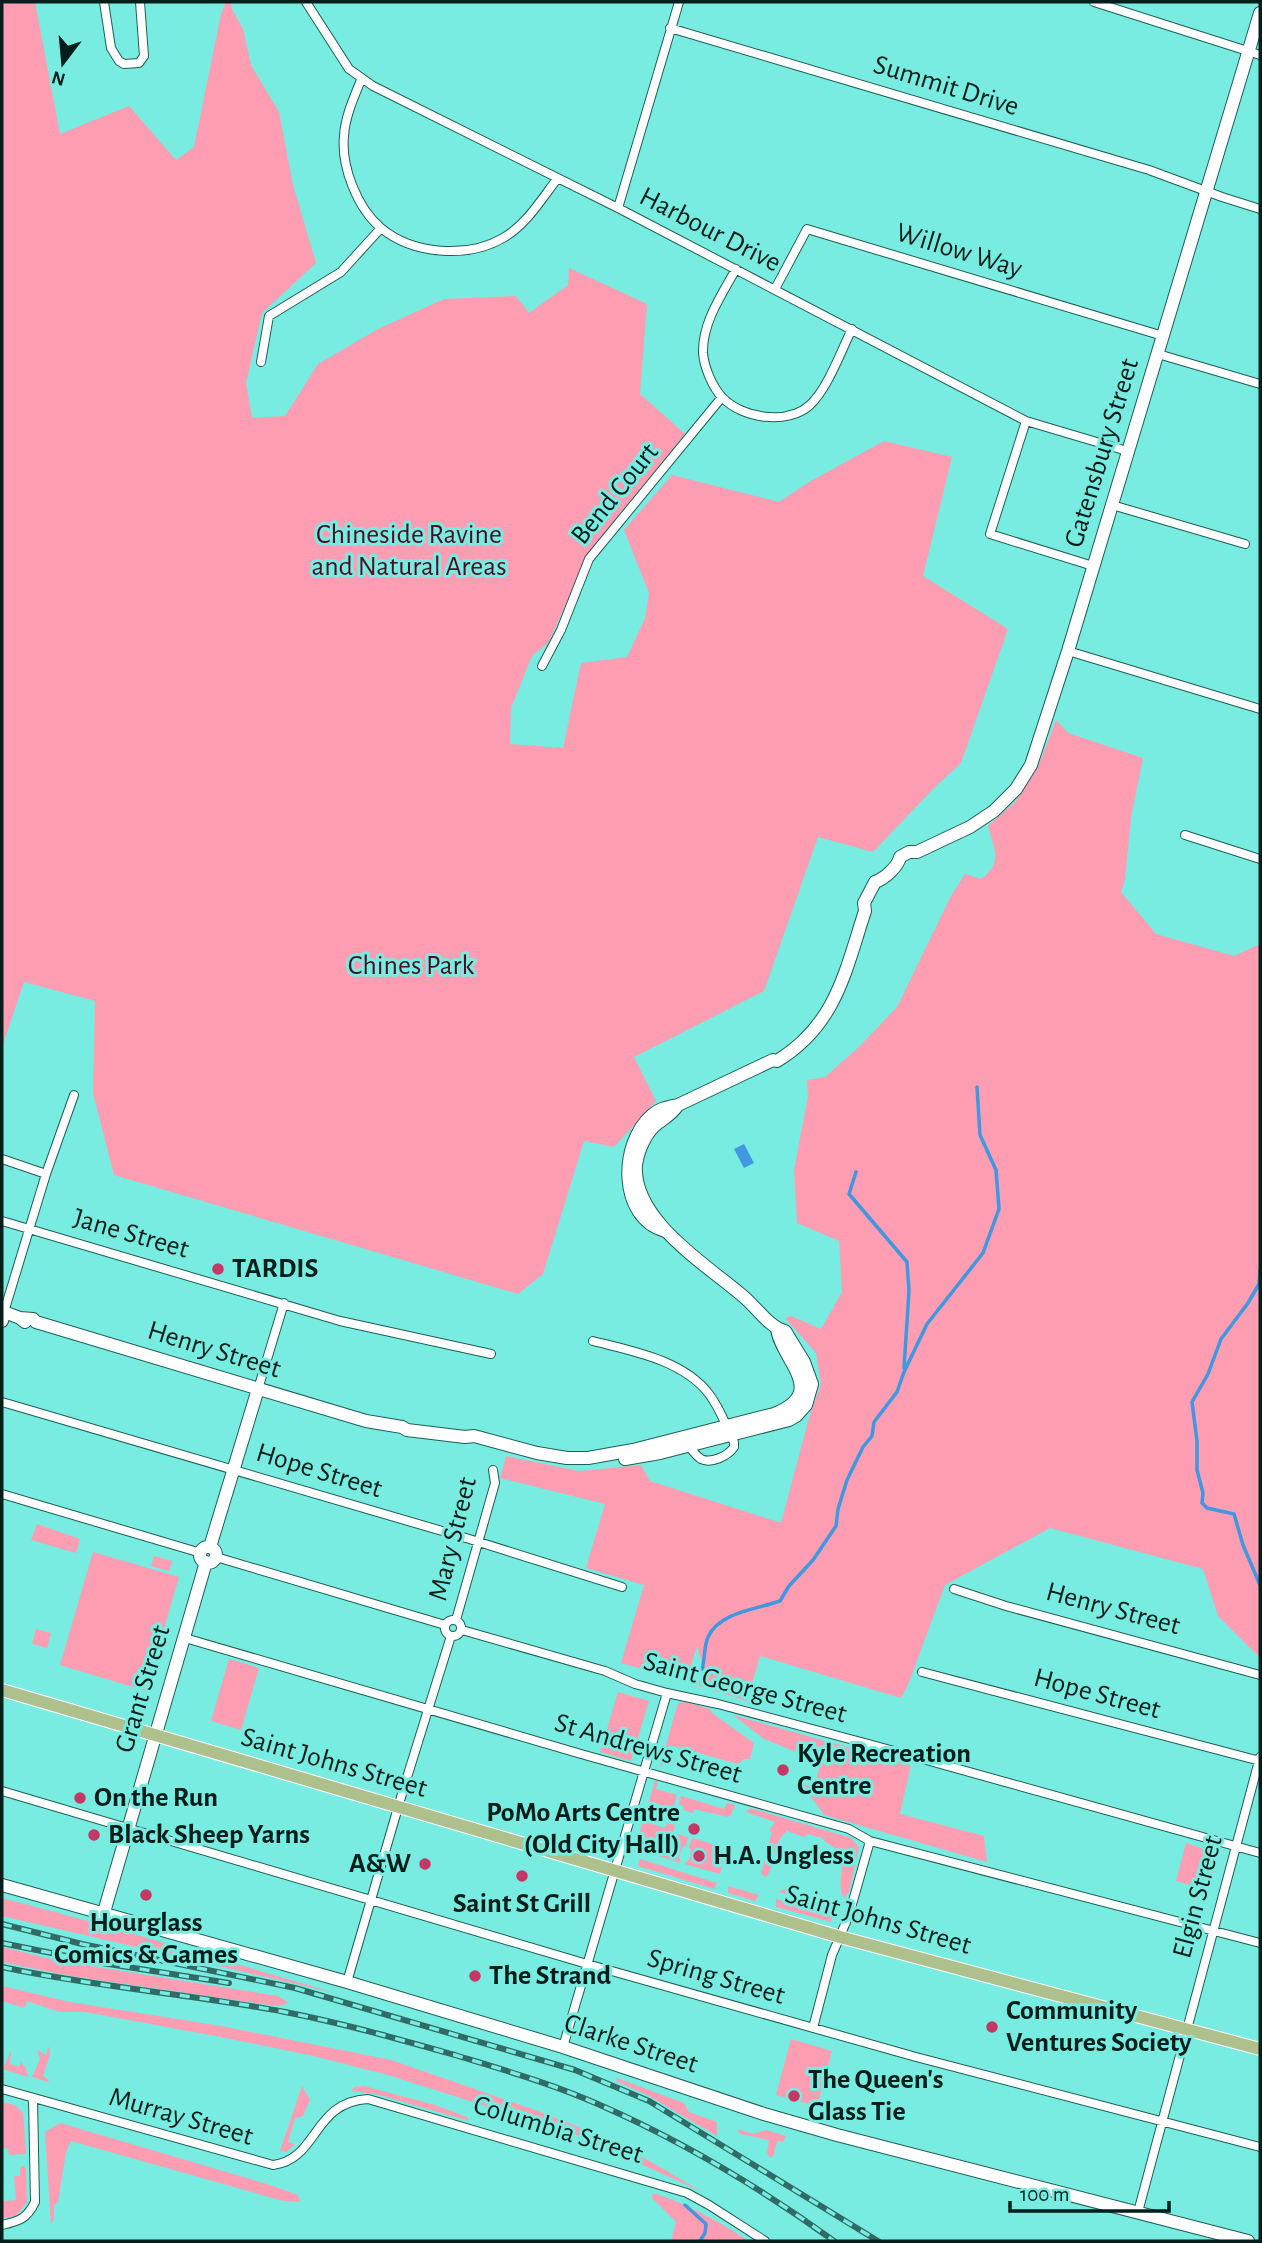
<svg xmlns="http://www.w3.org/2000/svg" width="1262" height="2243" viewBox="0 0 1262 2243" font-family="'Alegreya Sans',sans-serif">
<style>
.green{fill:#ff9db2}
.water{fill:#3f98e0}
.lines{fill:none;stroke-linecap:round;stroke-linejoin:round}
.stream{stroke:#3f98e0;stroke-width:3.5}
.street-casing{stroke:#1f5f58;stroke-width:10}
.secondary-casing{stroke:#1f5f58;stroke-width:14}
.primary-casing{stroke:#fff;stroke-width:14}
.street{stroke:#fff;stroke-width:8}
.secondary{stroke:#fff;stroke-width:12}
.primary{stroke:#aec18d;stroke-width:12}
.rail-casing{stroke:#306b65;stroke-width:6}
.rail{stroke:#78ece0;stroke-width:3.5;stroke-dasharray:10;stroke-linecap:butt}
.poi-dot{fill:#c53764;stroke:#78ece0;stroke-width:2.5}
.labels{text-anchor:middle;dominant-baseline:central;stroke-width:6;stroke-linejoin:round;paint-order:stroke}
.street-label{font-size:28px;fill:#041e1b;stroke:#78ece0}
.park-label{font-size:28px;fill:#500c24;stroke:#78ece0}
.poi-label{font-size:28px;font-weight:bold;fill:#041e1b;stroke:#78ece0;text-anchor:start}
</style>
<rect width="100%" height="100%" fill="#78ece0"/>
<path class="green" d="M2,2h33l25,132 69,-28 47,54 18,-13 27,-133 5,-12h5l1,7 11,20 8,36 28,47 14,73 23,78 -54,50 -16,70 6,35 33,-2 33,-52 60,-35 66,-30 72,-3 13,17 39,-28 1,-17 78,36 -7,90 45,40 -96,119 -40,89 -17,14 -21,52 -1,36 53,4 18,-85 46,-6 18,-39 4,-25 -25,-63 48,-55 107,27 30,-20 75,-41 68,16 -29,119 85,53 -47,134 -26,24 -62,65 -55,-15 -54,154 -130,66 22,44 -42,46 -30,-6 -41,133 -25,20 -404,-119 -21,-82 2,-92 -71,-19 -22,65z
M1056,720l12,13 75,25 -12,59 -6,63 -4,12 35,42 78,22 26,-12v714l-42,-42 -15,-47 -153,-41 -105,57 -37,100 -7,13 -141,-42 -13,45 -48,-15 3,-24 -5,-16 -11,36 -65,-19 23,-78 -58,-17 19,-64 -105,-26 6,-22 73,15 62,-6 9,16 131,42 28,-105 12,-34 -5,-31 -31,-35 6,-2 30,13 21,-37 -3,-51 -42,-18 -3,-53 14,-74 -1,-16 18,-3 35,-31 37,-39 54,-111 14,-22 16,5c23,-17 13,-29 7,-53l27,-24 23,-35z
M37,1524l43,15 -4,14 -45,-13z
M93,1552l86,25 -33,114 -86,-26z
M154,1556l18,5 -3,10 -18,-5z
M36,1629l15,4 -4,15 -15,-4z
M229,1659l30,9 -18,62 -30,-9z
M618,1692l31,9 -18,60 -31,-9z
M686,1702l24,7 2,4 42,30 -4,16h-6l-6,5 -69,-19 -7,22 -2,-1 18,-63z
M733,1715l178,50 -11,49 84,22 3,26 -163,-47 -22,-31 12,3 7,-25 -57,-23z
M655,1781h3l-2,8 21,6 -4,14 -18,-6 -5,15 -5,-2z
M681,1796l43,13 3,-6 8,2 -4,10 -3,2 -34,-8 -1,4 -10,-3 1,-4 -5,-2z
M750,1808l101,30 8,9 -10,45 -5,6c-9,-14 3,-31 -5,-45 -4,-7 -12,-9 -17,-15l-15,-4 -3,3 -17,-6c-17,14 -10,34 -21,46l-5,-3 11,-42 -3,-1 6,-9 -29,-10z
M643,1821l22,7 2,-5 8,2 -2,8 15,4 -2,9h-3l-4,11 2,6 -38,-12 3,-7 -5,-2 -6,7z
M692,1838c12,4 26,5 33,16l-5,20 -36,-10 5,-4 2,-10 -2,-3z
M1186,1843l27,9 5,5 -10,33 -32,-9z
M640,1859l77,24 -3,6 -76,-23z
M728,1886l31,9 -4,6 -27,-8z
M784,1889l34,10 24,14 -13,-6 -50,-15z
M2,1898l101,27 232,68 -333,-77z
M776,1899l57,17 -2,6 -55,-15z
M2,1947l57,14 219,35 11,7 -12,3 -206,-30 -69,-14z
M2,1986l68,16 151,24 170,34 147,51 66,26 49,26 49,29 -122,-56 -192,-61 -79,-20 -83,-17 -141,-26h-25l-33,-11 -3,7 -22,-7z
M791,2039l41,12 -15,55 -41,-11z
M49,2046l1,8 -7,22 6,4 -1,2 -16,-5 8,-18 -3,-9 9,5z
M11,2050l-1,14 9,3 2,-5 5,6 2,9 -25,-8z
M617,2078l67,25 5,9 28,10v14l-68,-40 -33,-15z
M302,2086l8,14 -7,16 -8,2 -7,24 7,2 -9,8 -6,-1z
M364,2086l71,19 32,12 2,4 -93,-27 -24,-3 2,-4z
M2,2102l13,3 8,8 3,41 -17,1 -1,-7 -6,1z
M60,2123l210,62 28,10 2,7 -17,-1 -212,-60 -5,11 -8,50 -4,3v14l-3,5 -6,-92z
M737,2129l16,5 13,-4 20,6 -3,6 -6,-1 -3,14 -4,3 -3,-5 2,-13 -29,-6z
M23,2166l3,2 1,34 -11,14 -14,2v-17l14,-1 -2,-24h6v-8z
M653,2193c35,11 65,28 96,48h-78l5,-19 -24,-24z"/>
<path class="water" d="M744,1144l10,19 -10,5 -10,-19z"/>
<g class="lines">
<path class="stream" d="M856,1172l-7,22 58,68 2,29 -5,77
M1260,1270l-1,14 -11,19 -27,36 -13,35 -16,28 5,39v29l6,23 -1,10 5,5 27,6 9,31 17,40
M702,1670c3,-11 2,-24 6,-33 11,-25 50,-28 72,-36l9,-15 24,-26 23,-34 2,-17 9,-29 16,-33 9,-11 2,-14 23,-30 7,-20 23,-48 56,-71 16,-44 -3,-39 -16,-35 -3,-48
M685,2205l21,19 -1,9 -5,8"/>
<g class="street-casing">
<path id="street" d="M104,2l7,46 8,13 5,3 15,-1 5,-7 -4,-54
M306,2l43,67 24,17 245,122 408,213 101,30
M1094,2l166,53
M670,28l479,142 73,27 38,12
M361,80c-7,17 -16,37 -17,56 -3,30 13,72 37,92 31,26 86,31 122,10 23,-13 38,-38 54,-59
M618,208l61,-206
M736,269c-14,25 -34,54 -33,84 1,13 9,34 19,44 20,22 66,28 88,8 18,-17 31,-54 42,-76
M775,289l32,-60 356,107
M1158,354l102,30
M261,362l8,-46 72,-44 40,-44
M1026,421l-36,113 103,32
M1112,505l133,39
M1068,651l192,58
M542,666l19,-36 28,-71 133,-162
M1185,835l75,24
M2,1159l44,15
M2,1221l338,100 151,33
M2,1312h2l42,-138 28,-79
M593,1341c39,10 90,19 116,53 11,14 17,32 25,48v5c-6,9 -23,17 -33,12 -5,-3 -9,-9 -13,-14
M258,1389l26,-86
M2,1402l464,136 156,49
M2,1494l199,59
M216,1557l229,68
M954,1589l52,17 254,69
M445 1628a8 8 0 1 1 16 0a8 8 0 1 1-16 0Z
M456,1620l39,-137 -2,-13
M462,1630l143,41 30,13 32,9 51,11 158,42 384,107
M185,1638l396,116 268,75 21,12 390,102
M922,1672l338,89
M2,1791l585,173 329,93 344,90
M347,1982l57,-195 47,-151
M813,2028l19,-73 17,-40 21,-74
M563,2047l104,-354
M2,2089l271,76c46,-6 39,-63 95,-66l319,94 22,12 56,36
M1138,2212l122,-455
M2,2225c17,-4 25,-6 33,-23l-2,-104"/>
</g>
<g class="secondary-casing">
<path id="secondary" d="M665,1231c-47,-13 -46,-88 -13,-116 8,-7 16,-8 26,-10l95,-45 4,1c59,-36 68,-89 88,-150l-1,-8 11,-21c9,-3 23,-15 25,-25l9,-5h8l53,-25 24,-16 22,-22 15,-24 37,-114 192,-638
M20,1318l13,1 3,3 330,99 36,6 5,3 58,7 9,-1 63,17 30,5h21l45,-8 141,-36c56,-22 7,-54 3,-85
M2,1321l2,-9 16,6 5,4
M625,1459l35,-6 129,-33 7,-4 10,-11 6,-21 -8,-22 -19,-31c-16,-4 -28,-23 -41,-34 -37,-32 -112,-77 -108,-132 2,-15 10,-33 22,-42 8,-6 14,-9 20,-18
M210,1547l48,-158
M200 1555a8 8 0 1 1 16 0a8 8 0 1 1-16 0Z
M2,1885l345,97 216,65 201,67 73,21 411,106
M104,1912l102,-350"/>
</g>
<g class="primary-casing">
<path id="primary" d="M2,1690l838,247 420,112"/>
</g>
<use href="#street" class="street"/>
<use href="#secondary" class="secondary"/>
<use href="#primary" class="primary"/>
<g class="rail-casing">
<path id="rail" d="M2,1924l80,20 213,44 280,82 74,31 229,140
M2,1943l94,19 133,21
M2,1967c93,20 189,27 283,45 57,11 113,27 170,43 49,15 98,29 145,50 82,36 162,84 234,136"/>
</g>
<use href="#rail" class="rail"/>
</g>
<g class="poi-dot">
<circle cx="218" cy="1269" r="7"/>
<circle cx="783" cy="1770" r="7"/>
<circle cx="80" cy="1798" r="7"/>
<circle cx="694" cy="1829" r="7"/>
<circle cx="94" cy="1835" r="7"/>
<circle cx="699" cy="1856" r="7"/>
<circle cx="425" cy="1864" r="7"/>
<circle cx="522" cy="1876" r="7"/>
<circle cx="146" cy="1895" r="7"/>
<circle cx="475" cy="1976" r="7"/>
<circle cx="992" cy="2027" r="7"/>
<circle cx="794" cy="2096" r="7"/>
</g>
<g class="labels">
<g class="street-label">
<text transform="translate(946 86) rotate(17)">Summit Drive</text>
<text transform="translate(710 230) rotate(27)">Harbour Drive</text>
<text transform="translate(959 251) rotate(17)">Willow Way</text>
<text transform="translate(1102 453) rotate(-73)">Gatensbury Street</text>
<text transform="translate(615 494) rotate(-51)">Bend Court</text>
<text transform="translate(131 1234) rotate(16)">Jane Street</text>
<text transform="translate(214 1350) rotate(17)">Henry Street</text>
<text transform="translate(319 1471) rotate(17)">Hope Street</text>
<text transform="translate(453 1539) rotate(-76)">Mary Street</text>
<text transform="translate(1113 1609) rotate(15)">Henry Street</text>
<text transform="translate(745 1688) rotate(15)">Saint George Street</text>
<text transform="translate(143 1689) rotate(-73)">Grant Street</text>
<text transform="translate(1097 1694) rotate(15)">Hope Street</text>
<text transform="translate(648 1749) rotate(16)">St Andrews Street</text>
<text transform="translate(334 1763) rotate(16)">Saint Johns Street</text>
<text transform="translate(1198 1897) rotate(-75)">Elgin Street</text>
<text transform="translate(878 1920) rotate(16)">Saint Johns Street</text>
<text transform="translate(716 1977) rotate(16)">Spring Street</text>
<text transform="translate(631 2044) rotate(18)">Clarke Street</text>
<text transform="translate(181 2117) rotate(16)">Murray Street</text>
<text transform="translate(558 2130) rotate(17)">Columbia Street</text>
</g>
<g class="park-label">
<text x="409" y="535">Chineside Ravine<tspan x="409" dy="32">and Natural Areas</tspan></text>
<text x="411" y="966">Chines Park</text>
</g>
<g class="poi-label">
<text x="232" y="1269">TARDIS</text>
<text x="797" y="1754">Kyle Recreation<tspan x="797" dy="32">Centre</tspan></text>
<text x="94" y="1798">On the Run</text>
<text x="680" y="1813" text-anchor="end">PoMo Arts Centre<tspan x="680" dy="32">(Old City Hall)</tspan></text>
<text x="108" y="1835">Black Sheep Yarns</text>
<text x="713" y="1856">H.A. Ungless</text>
<text x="411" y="1864" text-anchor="end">A&amp;W</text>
<text x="522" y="1904" text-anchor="middle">Saint St Grill</text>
<text x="146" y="1923" text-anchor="middle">Hourglass<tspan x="146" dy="32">Comics &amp; Games</tspan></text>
<text x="489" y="1976">The Strand</text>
<text x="1006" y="2011">Community<tspan x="1006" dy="32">Ventures Society</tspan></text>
<text x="808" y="2080">The Queen's<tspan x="808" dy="32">Glass Tie</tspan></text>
</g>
</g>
<rect width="1262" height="2243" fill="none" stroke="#041e1b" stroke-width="7"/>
<g transform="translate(63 63) rotate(196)" stroke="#78ece0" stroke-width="5" paint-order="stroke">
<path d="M0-5L12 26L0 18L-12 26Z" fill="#041e1b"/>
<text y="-10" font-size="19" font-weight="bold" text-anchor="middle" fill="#041e1b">N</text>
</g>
<path d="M1010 2201v10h159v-10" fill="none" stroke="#041e1b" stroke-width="3.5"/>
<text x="1020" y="2201" font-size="21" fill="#041e1b" stroke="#78ece0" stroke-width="5" paint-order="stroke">100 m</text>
</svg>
